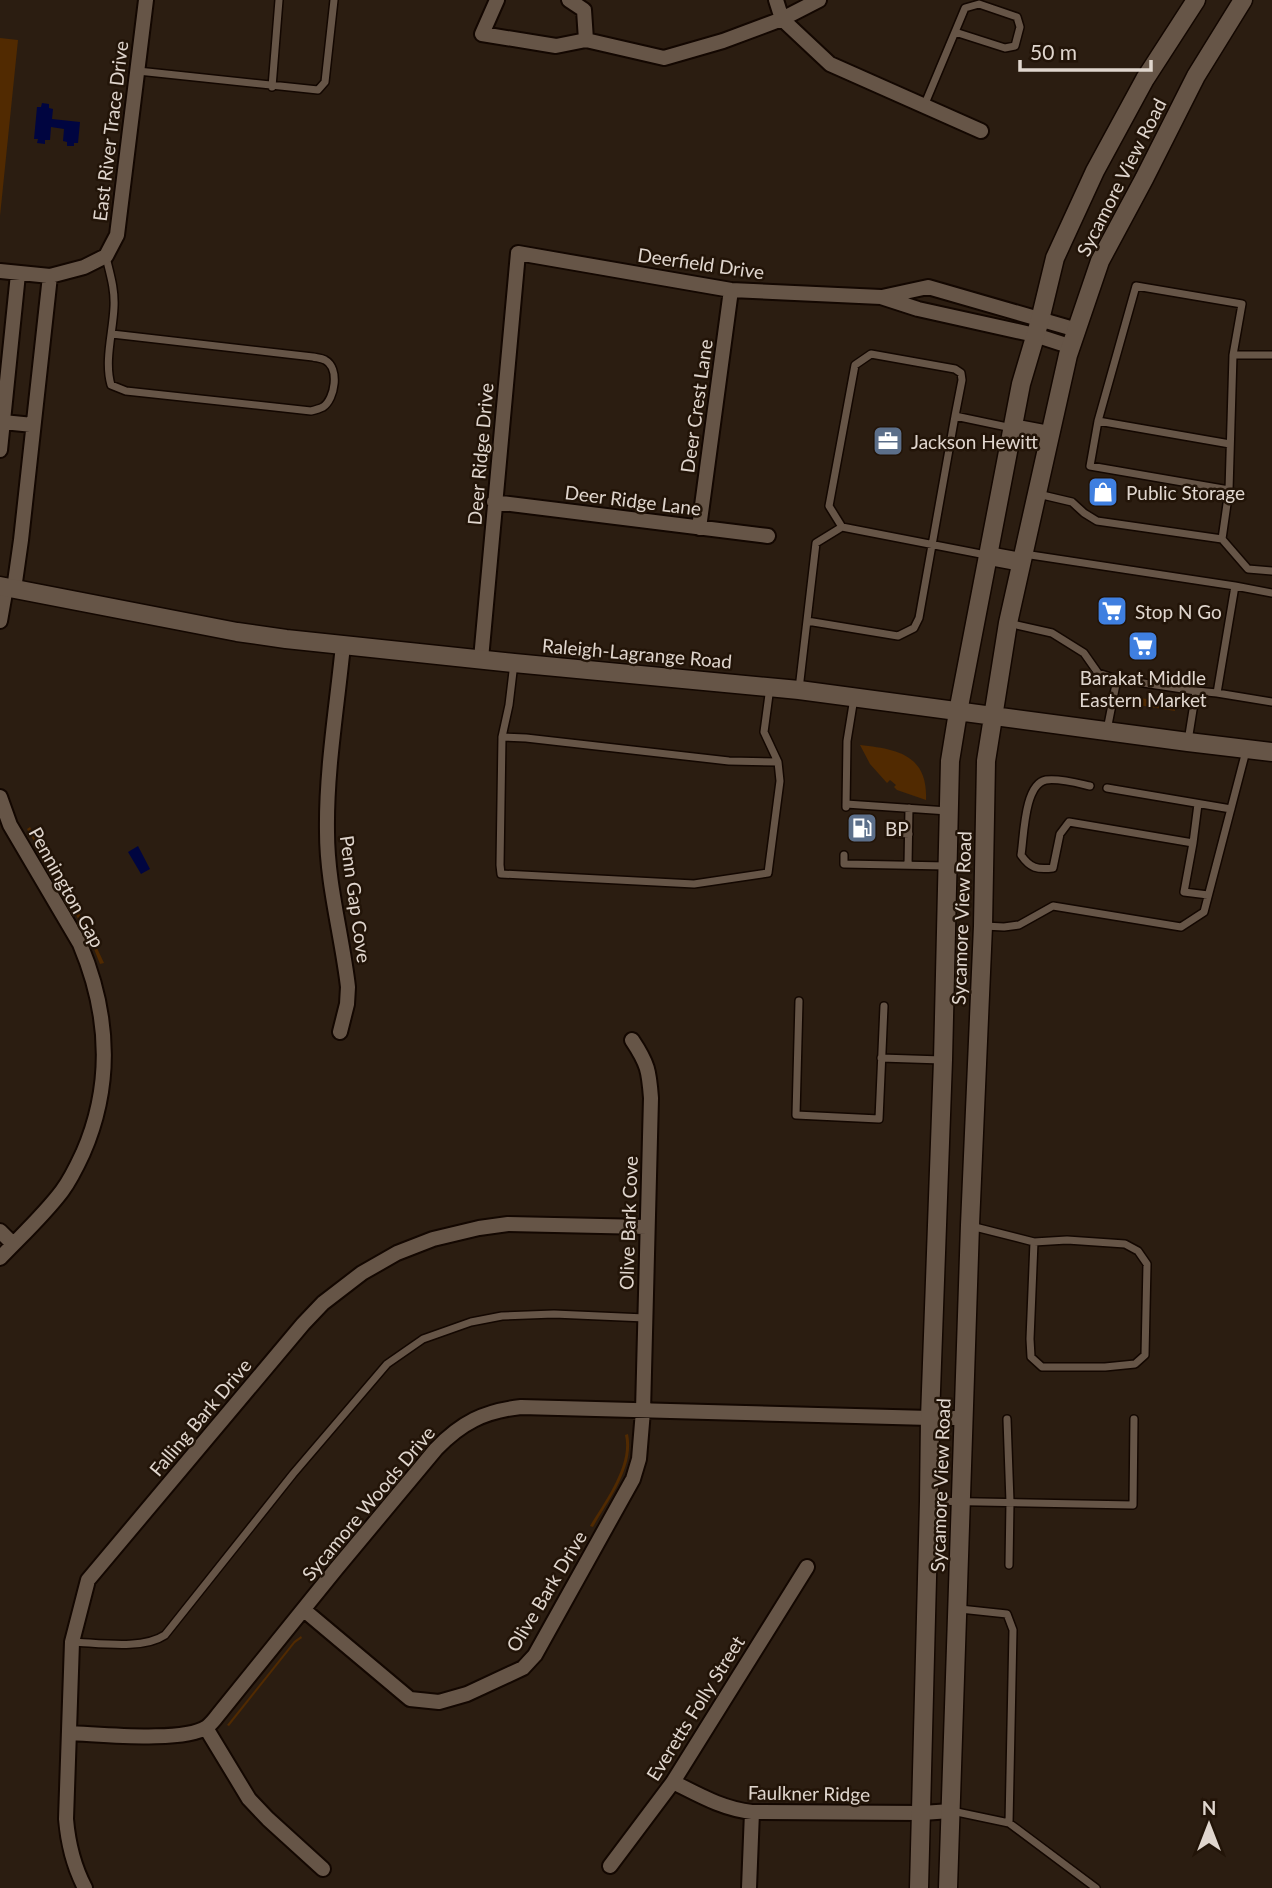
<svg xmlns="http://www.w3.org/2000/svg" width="1272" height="1888" viewBox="0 0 1272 1888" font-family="Lato,sans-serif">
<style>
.green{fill:#512a01}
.water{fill:#000540}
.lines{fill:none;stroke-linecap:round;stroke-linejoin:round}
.service-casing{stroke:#130701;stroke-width:10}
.minor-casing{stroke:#130701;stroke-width:18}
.secondary-casing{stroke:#130701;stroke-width:21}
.service{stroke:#665547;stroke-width:7}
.minor{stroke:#665547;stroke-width:14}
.secondary{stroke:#665547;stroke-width:18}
.labels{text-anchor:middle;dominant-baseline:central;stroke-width:5;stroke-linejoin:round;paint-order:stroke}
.street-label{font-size:19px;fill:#e0d6ce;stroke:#221408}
.poi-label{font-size:19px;fill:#e0d6ce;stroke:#221408;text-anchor:start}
</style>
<rect width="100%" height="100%" fill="#2b1d11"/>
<path class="green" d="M0,38l18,2 -18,176z
M1133,697l41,6 1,8 -43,-7z
M860,745c36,4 68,9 66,55l-29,-10 -3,-3 2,-2 -6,-5 -3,3 -17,-19z
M30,827l27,47 -3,2 -27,-47z
M64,886l26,47 14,30 -4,1 -8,-20 -31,-56z
M628,1434c7,33 -20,66 -35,93l-3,-1c15,-25 42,-61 35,-91z
M301,1636l1,2 -7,5 -66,83 -2,-1 67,-84z"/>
<path class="water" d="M42,103l7,1v4l4,1 -1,10 28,3 -2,21h-4v3h-7v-4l-4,-1 1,-12 -13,-2 -1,13h-5v4l-8,-1 1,-4h-4l3,-32h4z
M138,846l12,23 -9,5 -13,-22z"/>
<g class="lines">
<g class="service-casing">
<path id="service" d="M138,71l180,19 7,-8 9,-82
M272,87l7,-87
M924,106l41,-98 14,-4 38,13 3,10 -5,19 -10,2 -50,-16
M106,257c4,17 9,32 8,50 -1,25 -10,54 -3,78l15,6 185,20c4,-1 8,-2 12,-4 12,-8 17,-39 2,-47 -4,-2 -8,-2 -12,-3l-201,-23
M1098,421l38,-135 106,18 -9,51
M1229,490l-139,-24 8,-45 132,23
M1038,494l34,8 12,11 13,8 125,18 26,30 24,2
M842,527l-13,-21 26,-141 16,-11 84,15 6,4 1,7 -7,36
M1222,539l7,-49 4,-135h39
M1024,554l211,32 37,7
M1235,586l-18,107 55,9
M807,621l91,15 16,-8 5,-10 36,-202 57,12
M1008,623l44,10 32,20 14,20 19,6 79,12
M514,663l-5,42 -7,32 24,1 203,23 49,1 -14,-30 6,-45
M799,689l17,-146 26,-16 144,28
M1107,730l10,-51
M502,737l-2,128 1,9 193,10 74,-11 12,-92 -2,-19
M1188,741l8,-50 21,2
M1090,786c-13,-3 -31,-8 -44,-6 -22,4 -22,57 -25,75 9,13 16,15 32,13l7,-34 9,-12 124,21 5,-39
M1107,788l124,21
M846,804l102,7
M846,807l1,-66 7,-43
M891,833l18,1
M1193,843l-9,49 24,3
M844,855v9l103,2
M908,865l1,-57
M984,926l20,1 15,-2 34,-19 128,21 23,-15 42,-161
M799,1001l-3,114 83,4 5,-113
M881,1058l61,2
M971,1226l63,16 33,-2 58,4 13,7 9,13 -2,91 -10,9 -30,3h-63l-11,-10 -1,-18 4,-97
M1007,1419l3,83 -1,63
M929,1501l204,4 1,-86
M960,1609l47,5 6,16 -4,193
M73,1642c26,1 70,8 92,-7l128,-161 94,-110 36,-25 48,-17 31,-6 52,-2 91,4
M952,1811l57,12 87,65"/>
</g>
<g class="minor-casing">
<path id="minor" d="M497,0l-15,34 74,12 30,-6 78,18 59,-17 59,-22 37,-19
M569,0l15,10 2,30
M776,0l6,19 48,45 151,67
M0,271l50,5 34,-9 22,-11 11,-21 29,-235
M882,297l46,-10 149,43
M3,422l30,3
M0,450l18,-176
M494,502l274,34
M699,528l32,-238
M14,589l7,-49 29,-264
M0,621l6,-34
M481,659l37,-406 213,37 150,7 37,12 117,26 37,12
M0,797l10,28 70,119c29,69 33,140 3,209 -6,13 -12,26 -21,38 -18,24 -41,45 -62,67
M340,1032l7,-28 1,-17c-6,-52 -21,-103 -21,-155 -1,-62 10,-125 16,-187
M0,1231l13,13
M304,1610l106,89 29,3 28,-8 56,-26 12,-13 98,-176 6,-20 4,-48 8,-313c-2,-27 -3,-34 -19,-58
M206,1728l43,71 19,20 55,50
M69,1733c31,1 114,10 138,-6 4,-3 8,-8 11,-12l118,-146 100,-120c25,-26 48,-38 85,-42l409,11h33
M673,1782c26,13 50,27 79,30l170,1 29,-2
M610,1866l63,-84 134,-215
M85,1888c-11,-21 -17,-45 -19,-69l6,-177 16,-62 215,-256 20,-21 39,-30 35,-20 36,-14 46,-11 29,-4 139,3
M749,1888l3,-76"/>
</g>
<g class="secondary-casing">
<path id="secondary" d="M1012,428l38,7
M989,556l32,6
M0,586l237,46 49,7 228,24 285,27 389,52 84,10
M919,1888l10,-387 1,-83 13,-358 7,-299 8,-49 63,-328 19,-64 15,-62 40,-87 50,-92 51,-79
M948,1888l22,-663 13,-299 3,-165 22,-138 60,-268 32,-94 44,-82 52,-103 47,-76"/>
</g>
<use href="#service" class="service"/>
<use href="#minor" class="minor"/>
<use href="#secondary" class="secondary"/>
</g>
<defs>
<g id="office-square" transform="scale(1.575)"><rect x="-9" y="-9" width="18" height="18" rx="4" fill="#5c6f8a" stroke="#221408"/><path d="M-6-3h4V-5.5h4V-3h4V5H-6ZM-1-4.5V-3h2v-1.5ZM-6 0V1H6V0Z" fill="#fff"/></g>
<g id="shop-square" transform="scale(1.575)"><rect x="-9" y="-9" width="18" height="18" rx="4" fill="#3f7fe0" stroke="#221408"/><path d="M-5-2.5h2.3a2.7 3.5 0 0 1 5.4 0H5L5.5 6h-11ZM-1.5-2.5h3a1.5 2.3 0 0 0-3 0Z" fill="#fff"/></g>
<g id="supermarket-square" transform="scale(1.575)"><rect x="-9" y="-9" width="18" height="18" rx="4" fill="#3f7fe0" stroke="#221408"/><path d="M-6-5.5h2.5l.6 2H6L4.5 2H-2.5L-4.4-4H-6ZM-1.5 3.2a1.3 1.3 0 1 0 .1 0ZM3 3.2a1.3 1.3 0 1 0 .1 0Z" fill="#fff"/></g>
<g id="fuel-square" transform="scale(1.575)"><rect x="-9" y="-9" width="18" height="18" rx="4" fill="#5c6f8a" stroke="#221408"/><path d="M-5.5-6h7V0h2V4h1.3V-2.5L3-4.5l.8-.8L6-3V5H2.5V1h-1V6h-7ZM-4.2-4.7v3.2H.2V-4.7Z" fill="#fff"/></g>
</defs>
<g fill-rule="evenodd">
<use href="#office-square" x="888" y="441"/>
<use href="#shop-square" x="1103" y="492"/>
<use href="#supermarket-square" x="1112" y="611"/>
<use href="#supermarket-square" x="1143" y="646"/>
<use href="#fuel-square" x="862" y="828"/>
</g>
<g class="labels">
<g class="street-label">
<text transform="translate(110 131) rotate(-83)">East River Trace Drive</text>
<text transform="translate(1121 177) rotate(-63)">Sycamore View Road</text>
<text transform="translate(701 263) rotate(8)">Deerfield Drive</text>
<text transform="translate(696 406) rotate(-82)">Deer Crest Lane</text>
<text transform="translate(480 454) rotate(-85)">Deer Ridge Drive</text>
<text transform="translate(633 500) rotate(7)">Deer Ridge Lane</text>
<text transform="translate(637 653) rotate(5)">Raleigh-Lagrange Road</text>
<text transform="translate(67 887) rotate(61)">Pennington Gap</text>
<text transform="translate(356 899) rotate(82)">Penn Gap Cove</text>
<text transform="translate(961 918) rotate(-88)">Sycamore View Road</text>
<text transform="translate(628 1223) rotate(-88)">Olive Bark Cove</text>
<text transform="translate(200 1417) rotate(-50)">Falling Bark Drive</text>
<text transform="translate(940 1485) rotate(-88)">Sycamore View Road</text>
<text transform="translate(368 1503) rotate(-50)">Sycamore Woods Drive</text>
<text transform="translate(546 1591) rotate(-59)">Olive Bark Drive</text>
<text transform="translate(695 1708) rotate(-58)">Everetts Folly Street</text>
<text transform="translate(809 1793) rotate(1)">Faulkner Ridge</text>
</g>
<g class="poi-label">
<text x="911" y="441">Jackson Hewitt</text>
<text x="1126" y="492">Public Storage</text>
<text x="1135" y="611">Stop N Go</text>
<text x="1143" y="677" text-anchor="middle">Barakat Middle<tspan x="1143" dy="22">Eastern Market</tspan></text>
<text x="885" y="828">BP</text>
</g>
</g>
<g transform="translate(1209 1825)" stroke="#221408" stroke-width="5" paint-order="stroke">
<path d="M0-5L12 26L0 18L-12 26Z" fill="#e0d6ce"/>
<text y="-10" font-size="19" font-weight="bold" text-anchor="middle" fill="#e0d6ce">N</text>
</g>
<path d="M1020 60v10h131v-10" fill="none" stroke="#e0d6ce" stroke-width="3.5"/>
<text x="1030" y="60" font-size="21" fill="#e0d6ce" stroke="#221408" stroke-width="5" paint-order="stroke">50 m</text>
</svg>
